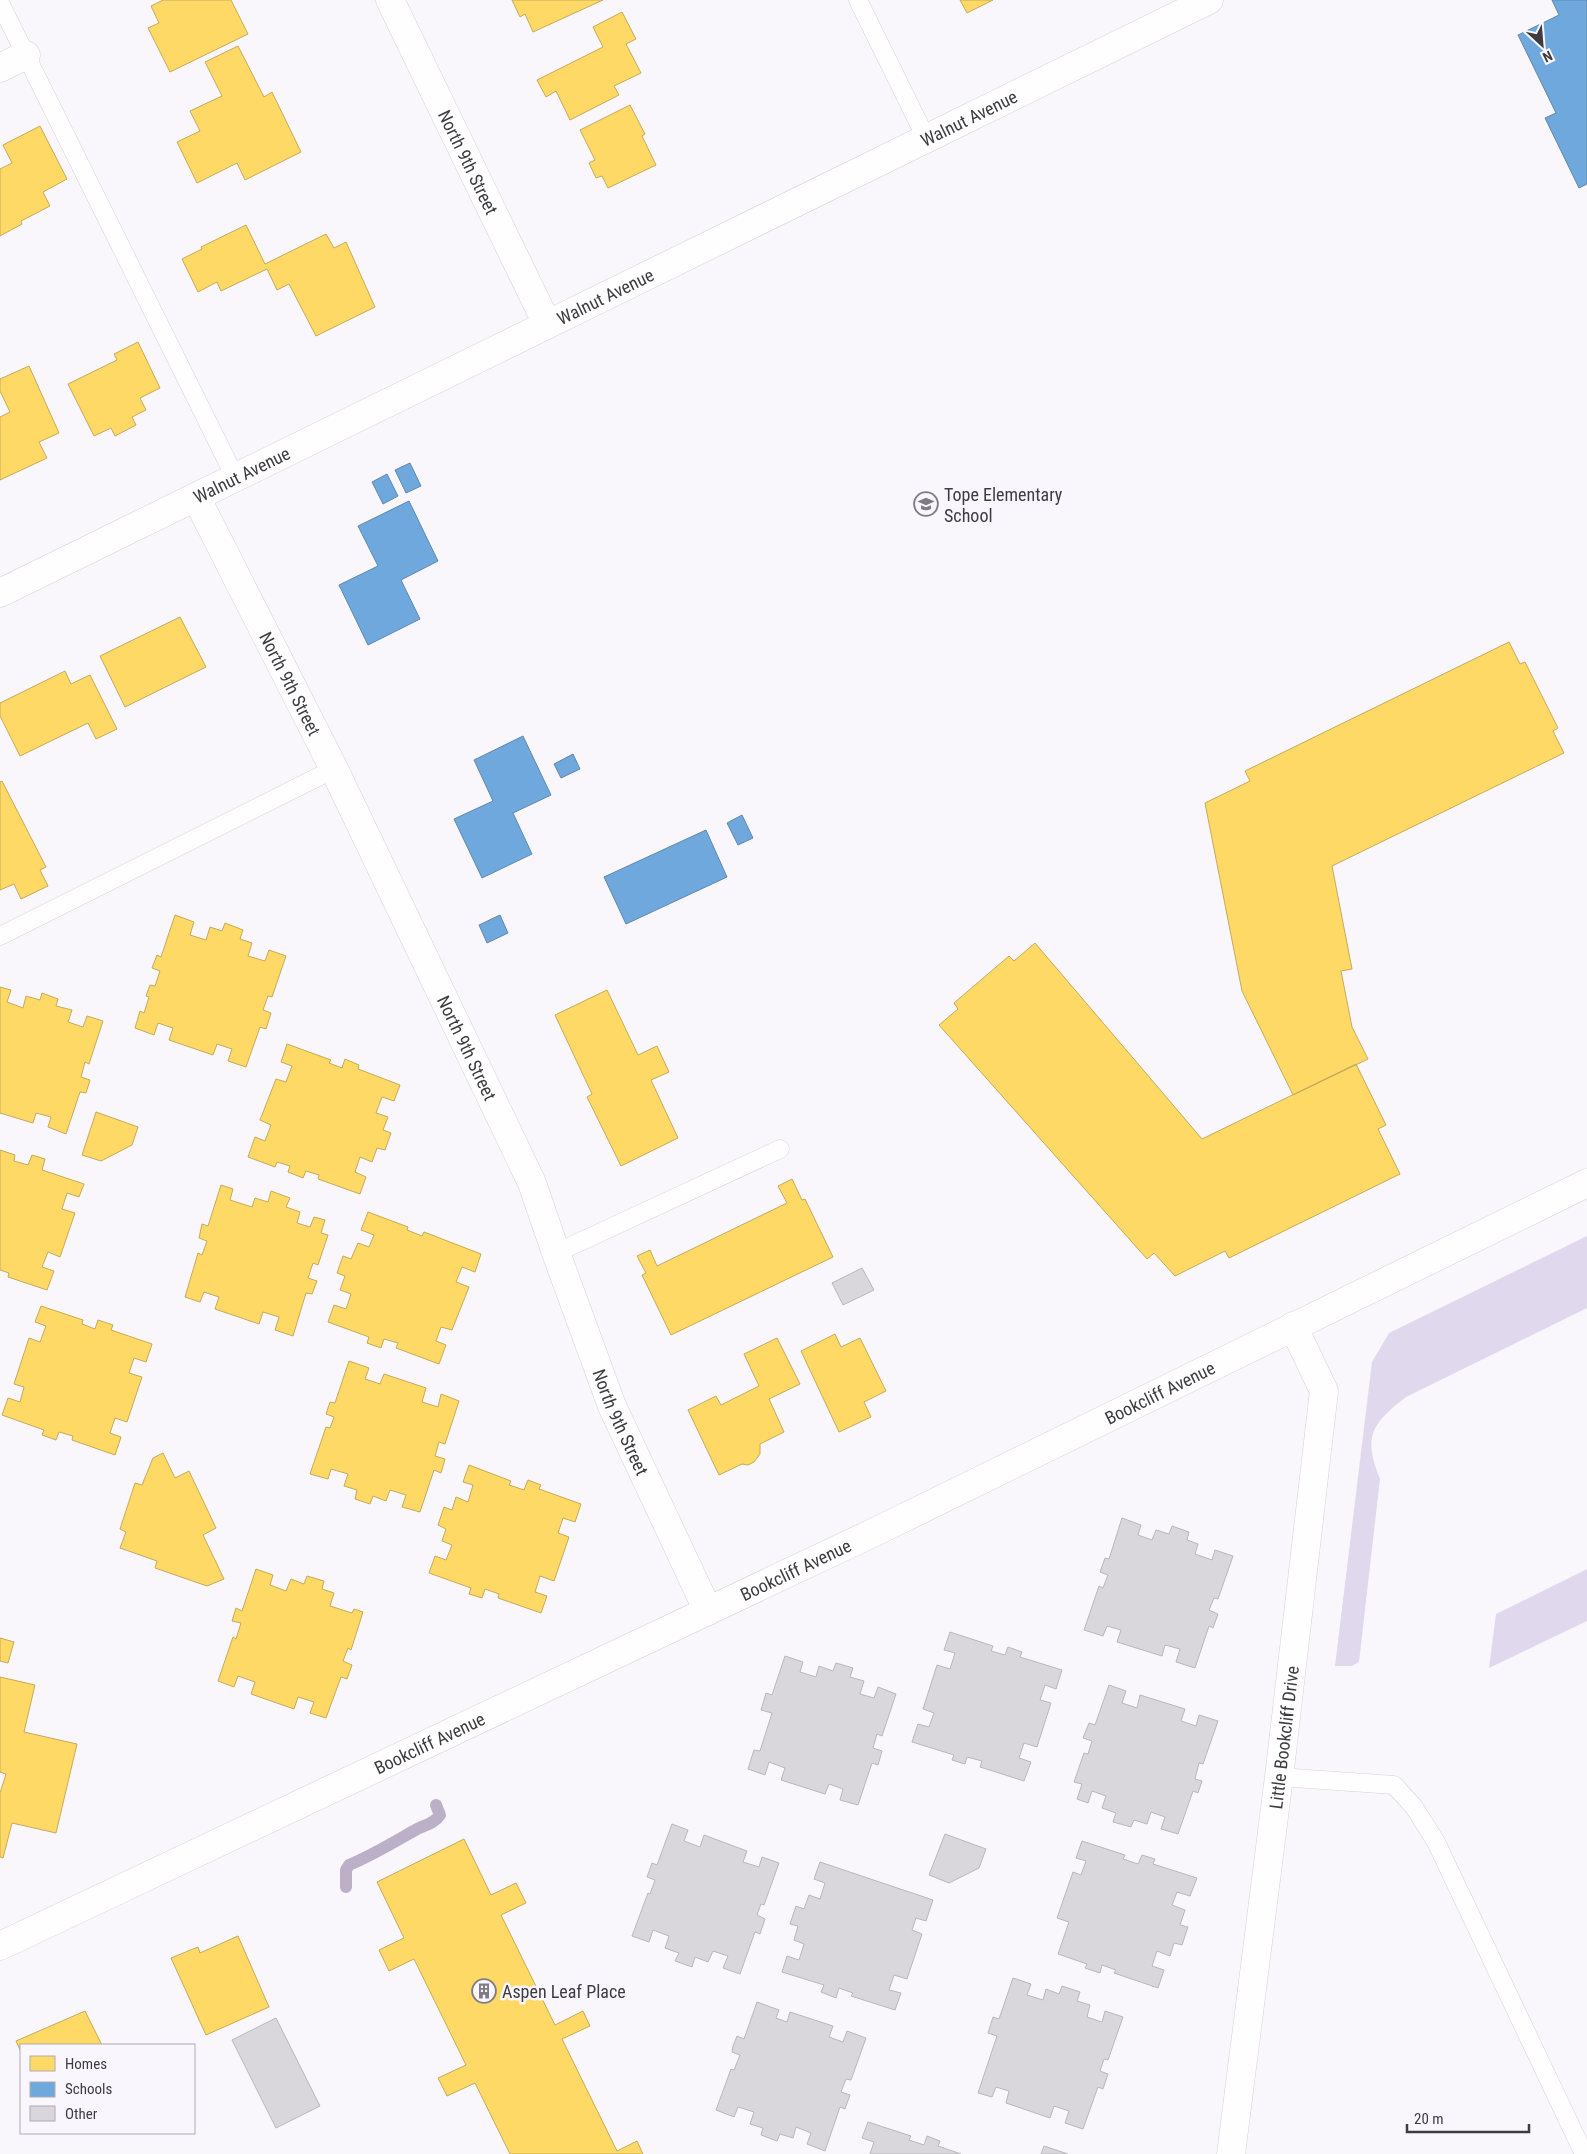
<svg xmlns="http://www.w3.org/2000/svg" width="1587" height="2154" viewBox="0 0 1587 2154" font-family="'Roboto Condensed',sans-serif">
<style>
.green{fill:#e0d8ec}
.homes{fill:#ffd966;stroke:#c5aa5b}
.schools{fill:#6fa8dc;stroke:#6088ae}
.lines{fill:none;stroke-linecap:round;stroke-linejoin:round}
.stream{stroke:#bbb0c8;stroke-width:12}
.building{fill:#d9d7dc;stroke:#b9b7bb}
.service-casing{stroke:#d4d2d6;stroke-width:19}
.minor-casing{stroke:#d4d2d6;stroke-width:29}
.tertiary-casing{stroke:#d4d2d6;stroke-width:29}
.service{stroke:#fefeff;stroke-width:18}
.minor{stroke:#fefeff;stroke-width:28}
.tertiary{stroke:#fefeff;stroke-width:28}
.labels{text-anchor:middle;dominant-baseline:central;stroke-width:5;stroke-linejoin:round;paint-order:stroke}
.street-label{font-size:18px;fill:#3e3c41;stroke:#f9f6fd}
.poi-label{font-size:18px;fill:#3e3c41;stroke:#f9f6fd;text-anchor:start}
</style>
<rect width="100%" height="100%" fill="#f9f7fc"/>
<path class="green" d="M1587,1236v72l-181,89c-35,27 -43,40 -26,82l-21,183 -7,4h-17l37,-304 17,-29z
M1587,1569v52l-98,47 7,-54z"/>
<path class="homes" d="M163,0h68l17,34 -78,38 -22,-44 11,-5 -8,-17z
M512,0h91l-70,32 -8,-18 -5,3z
M960,0h33l-26,13z
M622,12l14,27 -10,5 15,29 -27,13 5,9 -49,25 -14,-29 -10,6 -9,-17 66,-33 -10,-20z
M238,46l26,51 8,-5 29,60 -56,28 -8,-17 -40,20 -20,-41 23,-11 -10,-20 32,-15 -17,-34z
M630,105l15,29 -3,2 14,29 -48,23 -6,-12 -6,2 -7,-15 6,-3 -15,-30z
M40,126l27,53 -24,13 7,14 -29,15 1,3 -22,12v-67l12,-6 -9,-18z
M246,225l19,39 61,-30 8,14 12,-6 29,65 -59,29 -27,-52 -12,6 -10,-21 -46,22 -4,-9 -19,10 -16,-33 20,-10 -1,-2z
M138,342l22,46 -20,10 6,12 -14,7 4,8 -21,11 -4,-8 -17,8 -26,-52 49,-24 -3,-6z
M29,366l30,67 -20,9 8,16 -47,22v-63l10,-5 -10,-21v-12z
M180,617l26,50 -81,40 -25,-51z
M1509,642l11,22 5,-2 33,66 -5,3 11,22 -232,113 20,103 -11,2 11,56 16,32 -75,36 -51,-104 -37,-188 45,-22 -5,-10z
M65,671l6,13 19,-9 27,54 -21,10 -8,-16 -68,33 -20,-40v-13z
M2,781l44,86 -6,3 8,16 -27,13 -7,-15 -14,6v-108z
M175,915l19,7 -4,13 16,5 4,-13 12,4 3,-8 18,7 -3,9 12,4 -4,13 17,5 4,-11 17,6 -14,41 -4,-1 -5,14 8,3 -5,16 -6,-2 -14,40 -18,-6 4,-12 -15,-5 -4,11 -44,-15 4,-12 -15,-5 -4,12 -19,-7 5,-17 4,2 5,-16 -3,-1 4,-11 5,1 5,-15 -8,-3 5,-13 4,2z
M1035,943l167,196 154,-75 30,61 -8,4 22,45 -171,84 -4,-7 -50,25 -21,-23 -7,6 -208,-234 19,-16 -4,-6 55,-47 5,5z
M0,987l11,3 -4,12 16,6 3,-12 14,4 2,-7 16,6 -2,7 16,4 -4,12 15,5 4,-11 16,5 -14,43 -4,-2 -4,15 9,3 -4,13 -6,-1 -14,42 -18,-7 3,-10 -15,-4 -3,10 -33,-10z
M607,990l31,65 19,-9 12,26 -18,8 27,58 -57,28 -34,-69 5,-3 -37,-79z
M287,1044l44,16 -2,3 13,5 3,-9 14,6 -1,4 42,16 -6,16 -12,-4 -6,16 12,4 -5,13 8,3 -6,17 -8,-2 -5,14 -12,-5 -5,15 11,5 -6,17 -42,-15 1,-4 -13,-4 -3,7 -15,-6 2,-6 -13,-4 -2,5 -27,-10 7,-20 10,4 6,-16 -11,-5 16,-41 10,3 6,-16 -11,-4z
M96,1112l42,15 -6,18 -31,16 -19,-6z
M0,1150l15,5 -1,6 14,4 4,-10 13,4 -3,11 42,14 -5,13 -12,-4 -5,16 13,4 -15,44 -12,-5 -6,15 12,4 -7,19 -39,-13 1,-4 -9,-3z
M792,1179l10,21 3,-1 28,58 -162,78 -29,-60 4,-2 -9,-17 13,-6 7,16 130,-63 -9,-17z
M221,1185l12,4 -3,11 22,7 3,-9 13,4 3,-11 19,7 -4,9 14,5 -3,11 13,4 4,-10 11,3 -4,13 7,2 -10,30 -5,-2 -5,15 9,3 -5,13 -6,-1 -13,43 -18,-6 4,-13 -16,-5 -4,12 -44,-15 4,-12 -15,-5 -4,10 -15,-5 13,-44 4,2 5,-14 -8,-3 3,-14 6,2z
M368,1212l40,15 -1,3 15,6 2,-4 57,22 -6,18 -13,-5 -6,15 13,5 -17,43 -11,-3 -5,14 10,4 -7,19 -43,-16 2,-5 -14,-4 -3,9 -14,-5 2,-6 -41,-15 6,-17 12,4 5,-15 -11,-4 5,-14 -8,-3 6,-17 8,3 7,-16 11,4 5,-12 -13,-5z
M41,1306l42,14 -1,4 13,5 3,-9 15,5 -2,5 41,14 -6,18 -12,-4 -5,15 13,4 -15,45 -12,-4 -5,15 11,4 -6,18 -43,-15 1,-4 -14,-4 -3,8 -14,-5 2,-5 -42,-15 6,-17 12,4 4,-15 -10,-3 15,-46 11,4 6,-16 -11,-4z
M835,1334l6,13 19,-9 26,53 -22,11 7,15 -32,15 -38,-81z
M777,1338l23,46 -31,15 15,33 -24,12v10l-6,8 -6,3 -6,-1 -23,11 -31,-65 28,-14 5,9 38,-19 -15,-32z
M349,1361l20,7 -4,11 15,5 4,-10 42,14 -4,14 16,5 3,-13 18,7 -14,43 -6,-2 -4,14 10,3 -4,14 -7,-3 -14,42 -18,-5 4,-12 -16,-5 -4,11 -13,-5 -3,8 -15,-5 2,-9 -13,-4 4,-12 -17,-5 -3,10 -18,-5 16,-47 4,1 4,-11 -8,-3 4,-12 5,1z
M163,1453l12,25 14,-7 27,57 -13,7 21,44 -17,7 -52,-18 2,-7 -37,-13 6,-16 -6,-3 15,-46 7,2 11,-27z
M469,1465l42,16 -2,4 15,5 4,-10 13,5 -2,4 42,15 -6,18 -12,-4 -5,15 11,4 -15,44 -14,-5 -5,16 12,4 -6,17 -43,-15 1,-4 -14,-5 -3,9 -13,-4 2,-6 -42,-15 6,-17 11,4 6,-15 -10,-4 4,-12 -8,-4 6,-18 8,3 4,-13 12,5 5,-17 -10,-3z
M256,1569l17,6 -3,10 16,6 5,-12 13,5 3,-8 17,5 -2,8 12,4 -4,13 22,7 2,-4 9,3 -12,38 -3,-2 -5,13 9,4 -5,14 -6,-2 -15,41 -16,-5 4,-11 -16,-5 -4,12 -43,-15 4,-12 -17,-6 -4,11 -16,-6 15,-44 3,2 5,-16 -9,-2 4,-13 6,3z
M0,1638l14,4 -6,21 -8,-2z
M0,1677l35,8 -11,47 53,12 -21,89 -44,-10 -9,35 -3,-1v-64l6,-19 -6,-2z
M464,1839l27,56 25,-12 10,20 -25,12 54,110 28,-14 7,15 -28,13 55,112 20,-10 6,13h-133l-35,-71 -28,13 -9,-18 28,-13 -52,-106 -25,12 -10,-21 25,-12 -27,-56z
M238,1936l31,71 -63,28 -35,-77 27,-11 2,6z
M85,2011l17,34h-81v7l-5,-11z"/>
<path class="schools" d="M1552,0h35v184l-8,4 -34,-70 11,-5 -38,-78 41,-20z
M410,463l11,23 -15,7 -11,-23z
M387,474l11,22 -15,8 -11,-22z
M409,501l29,60 -37,19 19,39 -52,26 -29,-60 39,-19 -20,-40z
M523,736l28,59 -38,18 19,41 -50,24 -28,-59 39,-18 -19,-41z
M573,754l7,15 -19,9 -7,-14z
M742,815l11,23 -15,7 -11,-22z
M706,830l21,47 -101,47 -22,-47z
M500,915l8,18 -21,10 -8,-18z"/>
<g class="lines">
<path class="stream" d="M346,1887v-17l3,-5c24,-10 45,-23 68,-36 8,-4 17,-5 23,-14l-4,-10"/>
</g>
<path class="building" d="M862,1268l12,22 -31,15 -11,-22z
M1122,1518l19,7 -3,10 14,5 4,-10 13,4 3,-8 17,6 -2,8 11,4 -3,10 17,6 3,-10 18,6 -15,43 -4,-1 -5,12 9,4 -5,14 -4,-2 -14,42 -19,-6 4,-13 -15,-4 -3,11 -45,-14 4,-12 -14,-4 -4,10 -19,-6 15,-44 4,2 5,-13 -8,-3 5,-14 4,1z
M950,1632l43,14 -2,5 14,4 3,-8 14,5 -2,5 42,13 -6,19 -11,-4 -5,15 11,3 -14,44 -13,-4 -5,15 12,4 -7,19 -44,-14 2,-6 -15,-4 -2,7 -13,-4 2,-5 -42,-13 6,-18 11,3 5,-14 -11,-4 14,-44 13,4 5,-16 -11,-3z
M785,1656l18,6 -3,10 16,5 3,-11 14,5 3,-8 17,5 -3,9 14,4 -4,13 14,4 4,-11 18,7 -14,42 -5,-2 -4,14 9,3 -4,14 -6,-2 -14,42 -18,-5 3,-11 -14,-5 -4,10 -44,-14 4,-12 -16,-6 -4,13 -17,-6 6,-19 6,1 12,-38 -11,-3 5,-17 6,2z
M1109,1685l17,6 -4,12 15,5 3,-13 45,14 -4,12 15,5 3,-11 19,6 -15,43 -4,-1 -4,16 7,2 -4,12 -5,-2 -15,43 -17,-5 4,-12 -14,-5 -4,12 -13,-4 -3,7 -18,-5 3,-9 -14,-5 4,-12 -14,-5 -4,12 -11,-4 5,-15 -8,-2 10,-29 4,1 4,-13 -9,-3 6,-15 6,2z
M672,1824l16,6 -4,11 16,6 4,-12 43,16 -4,11 16,5 3,-10 17,6 -15,42 -3,-1 -4,11 8,4 -5,15 -5,-2 -15,42 -17,-6 5,-12 -15,-5 -5,11 -13,-5 -3,10 -17,-6 4,-8 -14,-5 4,-12 -16,-6 -4,12 -17,-6 16,-43 2,1 5,-14 -8,-3 5,-14 5,2z
M945,1834l41,15 -7,19 -30,15 -20,-8z
M1082,1841l43,14 -2,4 15,5 4,-9 13,4 -2,5 44,14 -7,18 -13,-4 -5,13 13,5 -5,15 8,2 -6,18 -8,-2 -4,13 -13,-5 -5,15 12,4 -6,18 -44,-15 2,-3 -14,-5 -2,8 -15,-5 2,-4 -29,-10 11,-32 -12,-4 16,-46 8,3 5,-14 -10,-3z
M820,1862l113,38 -7,21 -10,-3 -4,12 10,4 -15,45 -13,-4 -5,15 12,3 -6,17 -44,-14 2,-3 -14,-5 -3,10 -15,-6 3,-7 -42,-13 5,-16 12,4 5,-16 -10,-4 4,-14 -8,-2 6,-18 8,3 5,-14 11,4 5,-16 -11,-4z
M1013,1978l18,6 -4,11 16,5 3,-11 13,5 3,-8 18,6 -3,9 13,4 -3,12 15,5 3,-11 18,6 -15,43 -4,-1 -4,12 8,3 -5,15 -5,-2 -15,42 -18,-6 4,-12 -15,-5 -4,12 -44,-15 3,-12 -13,-4 -4,10 -14,-4 19,-57 -9,-3 5,-16 6,2z
M757,2002l22,8 -3,8 11,4 3,-10 43,14 -4,11 14,5 4,-11 19,7 -15,42 -5,-1 -5,13 9,3 -5,14 -5,-2 -15,44 -18,-7 4,-11 -15,-6 -3,11 -13,-4 -3,7 -16,-6 2,-7 -13,-4 4,-12 -16,-5 -4,10 -18,-7 15,-41 3,1 6,-15 -8,-3 1,-6 4,-10 7,3z
M276,2018l44,88 -44,22 -44,-88z
M868,2122l43,14 -2,4 15,5 3,-9 13,5 -2,5 23,8h-91l4,-12 -12,-4z
M1044,2146l24,8h-27z"/>
<g class="lines">
<g class="service-casing">
<path id="service" d="M858,0l68,138
M0,3l235,474
M0,936l334,-167
M556,1253l224,-104
M1279,1777l115,8 20,22 22,35 148,312"/>
</g>
<g class="minor-casing">
<g id="minor">
<path id="s1" d="M390,0l157,324"/>
<path d="M0,68l26,-13"/>
<path id="s2" d="M196,497l138,272 198,414 24,70 56,153 96,205"/>
<path id="s3" d="M0,593l1209,-593"/>
<path id="s4" d="M1231,2154l48,-377 45,-386 -31,-65"/>
</g>
</g>
<g class="tertiary-casing">
<g id="tertiary">
<path id="s5" d="M0,1946l881,-417 706,-346"/>
</g>
</g>
<use href="#service" class="service"/>
<use href="#minor" class="minor"/>
<use href="#tertiary" class="tertiary"/>
</g>
<defs>
<g id="school-ring" transform="scale(1.25)"><circle r="9.5" fill="#f9f6fd" stroke="#7f7d82" stroke-width="1.5"/><path d="M0-5L7-2L0 1L-7-2ZM-4 1L0 2.5L4 1V4Q0 6-4 4Z" fill="#7f7d82"/></g>
<g id="building-ring" transform="scale(1.25)"><circle r="9.5" fill="#f9f6fd" stroke="#7f7d82" stroke-width="1.5"/><path d="M-4-6H4V6H1V3H-1V6H-4ZM-2.5-4.3h1.7v1.8h-1.7ZM.8-4.3h1.7v1.8H.8ZM-2.5-1h1.7V.8h-1.7ZM.8-1h1.7V.8H.8Z" fill="#7f7d82"/></g>
</defs>
<g fill-rule="evenodd">
<use href="#school-ring" x="926" y="504"/>
<use href="#building-ring" x="484" y="1991"/>
</g>
<g class="labels">
<g class="street-label">
<text stroke="none"><textPath href="#s3" startOffset="1079">Walnut Avenue</textPath></text>
<text stroke="none"><textPath href="#s1" startOffset="180">North 9th Street</textPath></text>
<text stroke="none"><textPath href="#s3" startOffset="674">Walnut Avenue</textPath></text>
<text stroke="none"><textPath href="#s3" startOffset="269">Walnut Avenue</textPath></text>
<text stroke="none"><textPath href="#s2" startOffset="209">North 9th Street</textPath></text>
<text stroke="none"><textPath href="#s2" startOffset="614">North 9th Street</textPath></text>
<text stroke="none"><textPath href="#s5" startOffset="1285">Bookcliff Avenue</textPath></text>
<text stroke="none"><textPath href="#s2" startOffset="1019">North 9th Street</textPath></text>
<text stroke="none"><textPath href="#s5" startOffset="880">Bookcliff Avenue</textPath></text>
<text stroke="none"><textPath href="#s4" startOffset="420">Little Bookcliff Drive</textPath></text>
<text stroke="none"><textPath href="#s5" startOffset="475">Bookcliff Avenue</textPath></text>
</g>
<g class="poi-label">
<text x="944" y="494">Tope Elementary<tspan x="944" dy="21">School</tspan></text>
<text x="502" y="1991">Aspen Leaf Place</text>
</g>
</g>
<rect x="20" y="2044" width="175" height="90" fill="#f9f6fd" stroke="#aeacb2"/>
<rect x="30" y="2056" width="25" height="15" fill="#ffd966" stroke="#aeacb2"/>
<text x="65" y="2069" font-size="15" fill="#3e3c41">Homes</text>
<rect x="30" y="2082" width="25" height="15" fill="#6fa8dc" stroke="#aeacb2"/>
<text x="65" y="2094" font-size="15" fill="#3e3c41">Schools</text>
<rect x="30" y="2106" width="25" height="15" fill="#d9d7dc" stroke="#aeacb2"/>
<text x="65" y="2119" font-size="15" fill="#3e3c41">Other</text>
<g transform="translate(1542 45) rotate(154)" stroke="#f9f6fd" stroke-width="4" paint-order="stroke">
<path d="M0-4L9 19L0 12L-9 19Z" fill="#3e3c41"/>
<text y="-8" font-size="14" font-weight="bold" text-anchor="middle" fill="#3e3c41">N</text>
</g>
<path d="M1407 2124v8h122v-8" fill="none" stroke="#3e3c41" stroke-width="2.5"/>
<text x="1414" y="2124" font-size="15" fill="#3e3c41" stroke="#f9f6fd" stroke-width="4" paint-order="stroke">20 m</text>
</svg>
